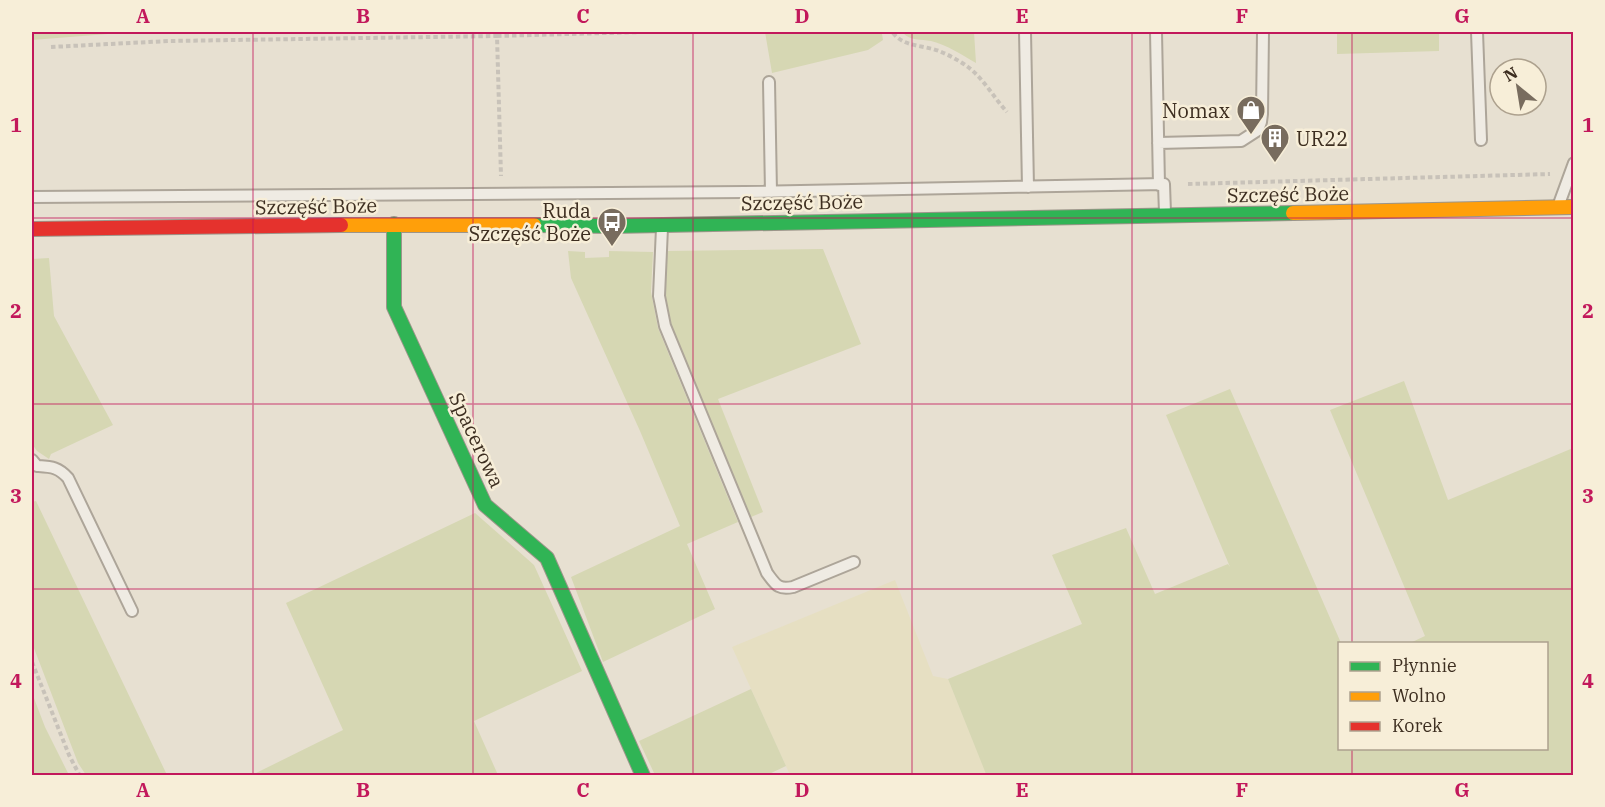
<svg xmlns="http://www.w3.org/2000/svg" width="1605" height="807" viewBox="0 0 1605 807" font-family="'IBM Plex Serif',serif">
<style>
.farmland{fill:#e6dfc2}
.green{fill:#d6d7b3}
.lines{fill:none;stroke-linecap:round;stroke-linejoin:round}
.lane-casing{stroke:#ada599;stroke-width:14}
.fast-casing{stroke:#9c958a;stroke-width:16}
.slow-casing{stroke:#9c958a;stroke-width:16}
.jam-casing{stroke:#9c958a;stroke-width:16}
.path{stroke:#c8c2b9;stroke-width:4;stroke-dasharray:4.5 3;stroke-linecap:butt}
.lane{stroke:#efebe3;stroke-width:10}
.fast{stroke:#30b455;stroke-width:14}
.slow{stroke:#ff9f0a;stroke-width:14}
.jam{stroke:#e5322d;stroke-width:14}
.grid{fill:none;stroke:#c2185b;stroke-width:1.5;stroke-opacity:0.55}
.labels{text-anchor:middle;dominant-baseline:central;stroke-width:5;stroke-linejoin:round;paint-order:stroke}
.poi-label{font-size:20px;fill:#3d2e20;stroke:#f7eed8;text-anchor:end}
.street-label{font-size:20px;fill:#3d2e20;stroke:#f7eed8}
.neatline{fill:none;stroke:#c2185b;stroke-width:2}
.grid-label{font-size:20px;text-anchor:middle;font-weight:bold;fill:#c2185b}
</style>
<rect width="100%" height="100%" fill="#e7e0d1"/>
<path class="farmland" d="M895,580l38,96 15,3 39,96h-197l-58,-128z"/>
<path class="green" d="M32,32h101l-101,8z
M765,32h209l2,31c-14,-8 -29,-18 -45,-22 -10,-2 -21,0 -28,-8l-21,1 1,6 -15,10 -96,23z
M1337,32h102v19l-102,3z
M823,249l38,95 -143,55 45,113 -12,5 -81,-194 -4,-18v-54z
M568,251l17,1v6l24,-1v-6l44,1 -2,40 7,36 80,194 -51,22 28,65 -112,53 -32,-85 109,-51 -40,-95 -69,-153z
M49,258l5,58 59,109 -62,29 -2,5 -12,-8 -5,-7v-185z
M1404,381l44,119 125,-52v327h-588l1,-1 -38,-95 134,-55 -30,-69 74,-27 29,66 73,-30 2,3 -64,-152 64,-26 111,254 -1,1v104h206v-104l-136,-1 15,-7 -95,-226z
M36,501l131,274h-81l-8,-12 -46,-120v-141z
M475,513l59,52 48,106 -108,50 24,54 -248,1 93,-46 -57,-127z
M751,689l35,77 -19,9h-112l-16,-34z
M32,693l13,34 24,48h-37z"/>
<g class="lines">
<g class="lane-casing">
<path id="lane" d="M1025,32l3,155
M1156,32l3,153
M1477,32l4,108
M769,82l2,110
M1158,143l83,-2 17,-11 3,-8 1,-8 1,-82
M32,197l713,-5 419,-8 1,29
M1559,204l15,-41
M662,228l-3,68 6,30 102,247c9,12 11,17 26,14l61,-25
M32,460l5,6c15,1 21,1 31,12l64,133"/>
</g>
<g class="fast-casing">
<path id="fast" d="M394,224v83l91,198 62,53 96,218
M534,225l79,1 680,-13"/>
</g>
<g class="slow-casing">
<path id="slow" d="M1293,213l281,-6
M341,225h193"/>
</g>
<g class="jam-casing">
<path id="jam" d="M32,229l309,-4"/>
</g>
<path class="path" d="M893,33c11,14 30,12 46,18 10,4 21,10 29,16 16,12 26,31 39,45
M497,36l144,-4
M51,47l118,-6 328,-5 4,140
M1188,184l362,-10
M32,662l37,93 11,21"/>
<use href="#lane" class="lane"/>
<use href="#fast" class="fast"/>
<use href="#slow" class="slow"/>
<use href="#jam" class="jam"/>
</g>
<path class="grid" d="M253,32v744M473,32v744M693,32v744M912,32v744M1132,32v744M1352,32v612M32,218h1542M32,404h1542M32,589h1542M1352,748v28"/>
<defs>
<g id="shop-pin" transform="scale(1.5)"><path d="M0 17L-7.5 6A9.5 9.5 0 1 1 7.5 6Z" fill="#786c5e" stroke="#f7eed8"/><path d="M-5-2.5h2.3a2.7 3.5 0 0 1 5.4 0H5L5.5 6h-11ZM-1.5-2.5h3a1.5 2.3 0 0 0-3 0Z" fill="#fff"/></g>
<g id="building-pin" transform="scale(1.5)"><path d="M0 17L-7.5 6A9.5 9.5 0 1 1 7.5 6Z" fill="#786c5e" stroke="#f7eed8"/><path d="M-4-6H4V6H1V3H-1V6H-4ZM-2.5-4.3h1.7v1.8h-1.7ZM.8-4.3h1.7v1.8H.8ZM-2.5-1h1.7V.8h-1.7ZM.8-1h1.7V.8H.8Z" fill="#fff"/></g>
<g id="bus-pin" transform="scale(1.5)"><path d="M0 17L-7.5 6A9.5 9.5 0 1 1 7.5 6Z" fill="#786c5e" stroke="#f7eed8"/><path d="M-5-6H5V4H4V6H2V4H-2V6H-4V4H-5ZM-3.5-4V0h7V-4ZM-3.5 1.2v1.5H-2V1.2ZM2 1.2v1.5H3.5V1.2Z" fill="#fff"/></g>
</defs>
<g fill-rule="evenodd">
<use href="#shop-pin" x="1251" y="110"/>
<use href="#building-pin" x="1275" y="138"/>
<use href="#bus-pin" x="612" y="222"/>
</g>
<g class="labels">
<g class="poi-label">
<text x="1230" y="110">Nomax</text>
<text x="1296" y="138" text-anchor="start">UR22</text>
<text x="591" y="210">Ruda<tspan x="591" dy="23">Szczęść Boże</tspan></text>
</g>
<g class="street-label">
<text transform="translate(1288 194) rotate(-1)">Szczęść Boże</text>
<text transform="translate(802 202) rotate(-1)">Szczęść Boże</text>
<text transform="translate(316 206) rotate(-1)">Szczęść Boże</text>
<text transform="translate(477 440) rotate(65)">Spacerowa</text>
</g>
</g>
<rect width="1605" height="807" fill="none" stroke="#f7eed8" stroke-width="66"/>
<rect x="1338" y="642" width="210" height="108" fill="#f7eed8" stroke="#ada18e" stroke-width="1.5"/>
<rect x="1350" y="662" width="30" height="9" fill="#30b455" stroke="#ada18e" stroke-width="1.5"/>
<text x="1392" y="672" font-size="18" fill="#3d2e20">Płynnie</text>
<rect x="1350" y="692" width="30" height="9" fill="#ff9f0a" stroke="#ada18e" stroke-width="1.5"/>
<text x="1392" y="702" font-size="18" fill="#3d2e20">Wolno</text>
<rect x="1350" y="722" width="30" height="9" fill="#e5322d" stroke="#ada18e" stroke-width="1.5"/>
<text x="1392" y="732" font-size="18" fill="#3d2e20">Korek</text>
<g transform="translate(1518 87) rotate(330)"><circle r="28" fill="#f7eed8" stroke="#ada18e" stroke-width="1.5"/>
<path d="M0-4.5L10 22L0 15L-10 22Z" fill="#786c5e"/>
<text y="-9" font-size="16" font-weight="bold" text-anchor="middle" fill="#3d2e20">N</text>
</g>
<rect x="33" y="33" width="1539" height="741" class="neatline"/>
<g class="grid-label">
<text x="143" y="23">A</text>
<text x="363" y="23">B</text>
<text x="583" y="23">C</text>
<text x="802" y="23">D</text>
<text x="1022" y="23">E</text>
<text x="1242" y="23">F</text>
<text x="1462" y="23">G</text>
<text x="16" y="132">1</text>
<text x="1588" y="132">1</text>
<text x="16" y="318">2</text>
<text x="1588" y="318">2</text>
<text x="16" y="503">3</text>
<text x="1588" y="503">3</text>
<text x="16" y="688">4</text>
<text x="1588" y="688">4</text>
<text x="143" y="797">A</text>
<text x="363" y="797">B</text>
<text x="583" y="797">C</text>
<text x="802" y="797">D</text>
<text x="1022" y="797">E</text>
<text x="1242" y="797">F</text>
<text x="1462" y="797">G</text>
</g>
</svg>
